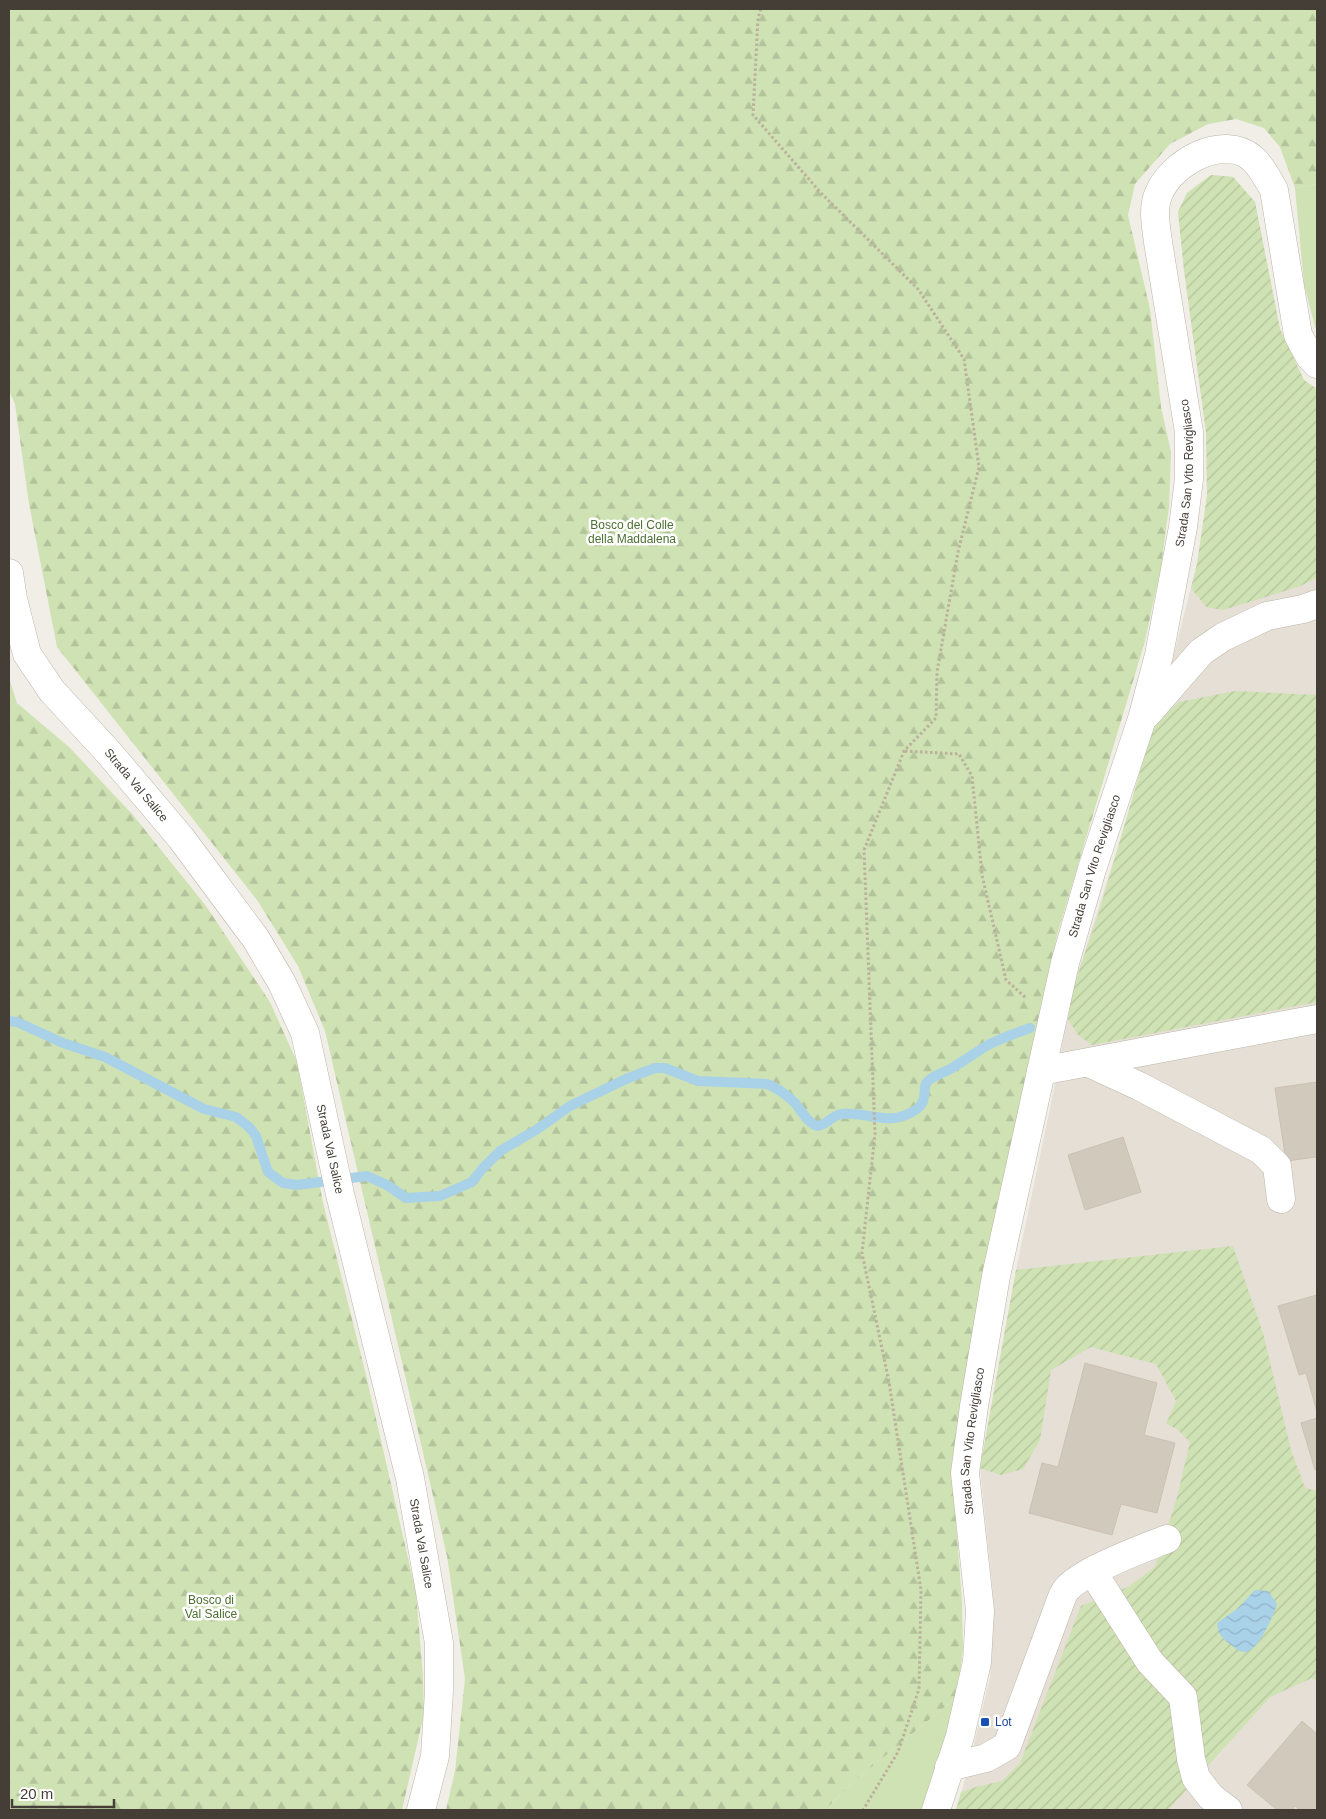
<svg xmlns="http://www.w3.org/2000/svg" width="1326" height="1819" viewBox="0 0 1326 1819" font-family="Arial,sans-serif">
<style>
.residential{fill:#e5dfd5}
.grass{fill:#cfe2b3}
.forest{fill:url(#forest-firs)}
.garden{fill:url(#garden-furrows)}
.water{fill:url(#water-waves)}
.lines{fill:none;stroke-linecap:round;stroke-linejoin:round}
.stream{stroke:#a9d1e8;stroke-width:10}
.building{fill:#d2c9bd;stroke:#ccc0b1}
.minor-casing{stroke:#bcb5aa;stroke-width:29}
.path{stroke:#bcb09d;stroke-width:3;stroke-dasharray:2.5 2.5;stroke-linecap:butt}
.minor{stroke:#fff;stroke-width:28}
.transit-dot{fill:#1a4fb4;stroke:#fff;stroke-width:2}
.labels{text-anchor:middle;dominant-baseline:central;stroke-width:5;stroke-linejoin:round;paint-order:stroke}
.street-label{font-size:12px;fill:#443e36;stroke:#fff}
.park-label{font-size:12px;fill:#4b6f30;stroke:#fff}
.transit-label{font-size:12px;fill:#164399;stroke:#fff;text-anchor:start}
</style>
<defs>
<pattern id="forest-firs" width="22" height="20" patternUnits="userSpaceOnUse" patternTransform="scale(1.25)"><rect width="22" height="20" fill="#cfe2b3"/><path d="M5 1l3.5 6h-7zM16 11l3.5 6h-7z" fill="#b3c39b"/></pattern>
<pattern id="garden-furrows" width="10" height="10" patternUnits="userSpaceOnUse" patternTransform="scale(1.25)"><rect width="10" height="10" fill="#cfe2b3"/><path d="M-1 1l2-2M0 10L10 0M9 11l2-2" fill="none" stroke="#b3c39b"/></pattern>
<pattern id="water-waves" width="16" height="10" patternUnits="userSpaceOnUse" patternTransform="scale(1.25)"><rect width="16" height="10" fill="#a9d1e8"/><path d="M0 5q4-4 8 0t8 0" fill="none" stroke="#93b4c8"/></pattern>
</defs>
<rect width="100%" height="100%" fill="#f1eee7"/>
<path class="residential" d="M1211,175l22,2 22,25 25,127 24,51 13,9v1421h-361l11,-37 23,-96 4,-73 -14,-136 36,-198 36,-171 21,-111 51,-160 49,-170 24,-94 10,-68 -1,-64 -22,-162 -6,-58 9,-19z"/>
<path class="grass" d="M1317,184v146l-2,-3 -11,-43 -9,-96z
M957,1697l-34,113h-98l27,-27z"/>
<path class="forest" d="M9,9h1308v175l-22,4 -15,-41 -16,-19 -28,-9 -28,5 -38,20 -35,40 -7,31 22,94 11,98 10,45 -2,55 -8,60 -16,74 -88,294 -78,369 -27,164 10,133 1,49 -6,47 -105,86 -27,27h-379l9,-39 10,-92 -18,-123 -122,-525 -27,-65 -41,-66 -200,-253 -28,-143 -14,-100 -6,-13z
M9,678l8,25 52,44 64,68 73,91 64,96 27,60 26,141 43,172 50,218 7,83 1,38 -22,96h-393z"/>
<path class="garden" d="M1211,175l22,2 22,25 25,127 24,51 13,9v189l-19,9 -75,23 -17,-3 -15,-19 6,-24 10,-68 -1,-64 -22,-162 -6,-58 9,-19z
M1235,691l82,4v307l-225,43 -14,-10 -10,-16 5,-31 26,-76 55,-188 25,-22z
M1233,1246l30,87 28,117 14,38 12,3v190l-5,-3 -42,19 -102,113h-212l5,-18 15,-5 26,-6 18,-18 61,-157 47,-19 27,-20 21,-66 14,-59 -13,-13 -11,-5 10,-23 -20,-37 -65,-17 -40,23 -11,70 -17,29 -22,6 -21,-7 36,-198z"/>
<path class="water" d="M1255,1590l13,1 9,13c-3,11 -20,50 -33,48 -5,0 -10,-5 -14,-8 -9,-6 -12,-11 -13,-21l20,-14z"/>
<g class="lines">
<path class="stream" d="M9,1021l8,1 46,21 42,14 99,52 32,8 13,10 7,9 12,36 15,11 14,2 70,-9 20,9 19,13 34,-2 32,-14 11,-14 17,-17 36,-21 34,-24 56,-27 29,-11h10l33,13 69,3c10,4 20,11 28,19 6,7 12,19 20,22 8,4 18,-11 27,-11 21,-3 43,10 64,1 29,-12 12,-26 23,-35 6,-5 16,-8 23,-12 12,-7 24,-16 36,-23 13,-7 28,-12 42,-17"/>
</g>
<path class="building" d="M1317,1082v75l-31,4 -11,-73z
M1123,1137l18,55 -56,18 -17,-55z
M1317,1295v117l-11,-39 -7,2 -21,-69z
M1085,1363l72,20 -13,52 31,8 -18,70 -36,-9 -9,31 -83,-22 13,-50 16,4z
M1317,1418v51l-2,1 -14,-47z
M1302,1721l15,13v76h-18l-4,-4 -3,4h-15l-30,-25z"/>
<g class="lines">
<g class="minor-casing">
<g id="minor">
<path id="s1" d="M9,573l4,26 14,55 25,37 58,63 71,84 75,101 26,44 23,50 35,161 70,284 29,165v48l-4,65 -14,54"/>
<path d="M1147,714l54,-62 22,-15 44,-21 36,-7 14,-5"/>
<path d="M1089,1063l50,23 122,64 16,16 4,33"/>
<path d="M1041,1071l276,-52"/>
<path d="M1092,1571l58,91 33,35 8,62 5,19 15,19 17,13"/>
<path d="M949,1767l37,-9 21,-12 51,-138c2,-5 4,-13 8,-18 15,-19 76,-41 101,-51"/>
<path id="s2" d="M936,1810l24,-74 17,-74 3,-51 -15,-138 9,-67 22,-130 69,-313 27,-94 50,-150 17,-64 24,-128 6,-48v-47l-31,-190c-2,-16 -6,-34 1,-49 13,-31 64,-59 93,-35 9,8 16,21 22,32l24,145 12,22 7,7"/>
</g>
</g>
<path class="path" d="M761,9l-3,9 -5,97 68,78 97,96 46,70 15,108 -21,85 -21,120 -1,46 -32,33 -40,99 11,284 -13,119 27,129 32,208 -2,99 -21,63 -35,58
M905,751l54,3 13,22 10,99 24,105 20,18"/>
<use href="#minor" class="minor"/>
</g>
<rect class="transit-dot" x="980" y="1717" width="10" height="10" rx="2.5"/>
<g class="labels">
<g class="street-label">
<text stroke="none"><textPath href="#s2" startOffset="1370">Strada San Vito Revigliasco</textPath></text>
<text stroke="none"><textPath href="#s1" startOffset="254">Strada Val Salice</textPath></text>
<text stroke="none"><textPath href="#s2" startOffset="965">Strada San Vito Revigliasco</textPath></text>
<text stroke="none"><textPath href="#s1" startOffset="674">Strada Val Salice</textPath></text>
<text stroke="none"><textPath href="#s2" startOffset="376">Strada San Vito Revigliasco</textPath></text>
<text stroke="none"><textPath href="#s1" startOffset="1079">Strada Val Salice</textPath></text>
</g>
<g class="park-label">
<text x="632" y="525">Bosco del Colle<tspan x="632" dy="14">della Maddalena</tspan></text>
<text x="211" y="1600">Bosco di<tspan x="211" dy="14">Val Salice</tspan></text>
</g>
<g class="transit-label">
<text x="995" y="1722">Lot</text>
</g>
</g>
<rect width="1326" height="1819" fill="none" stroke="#443e36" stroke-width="20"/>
<path d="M12 1799v8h102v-8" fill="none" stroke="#443e36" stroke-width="2.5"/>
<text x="20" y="1799" font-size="15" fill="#443e36" stroke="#ffffff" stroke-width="4" paint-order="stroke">20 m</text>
</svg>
